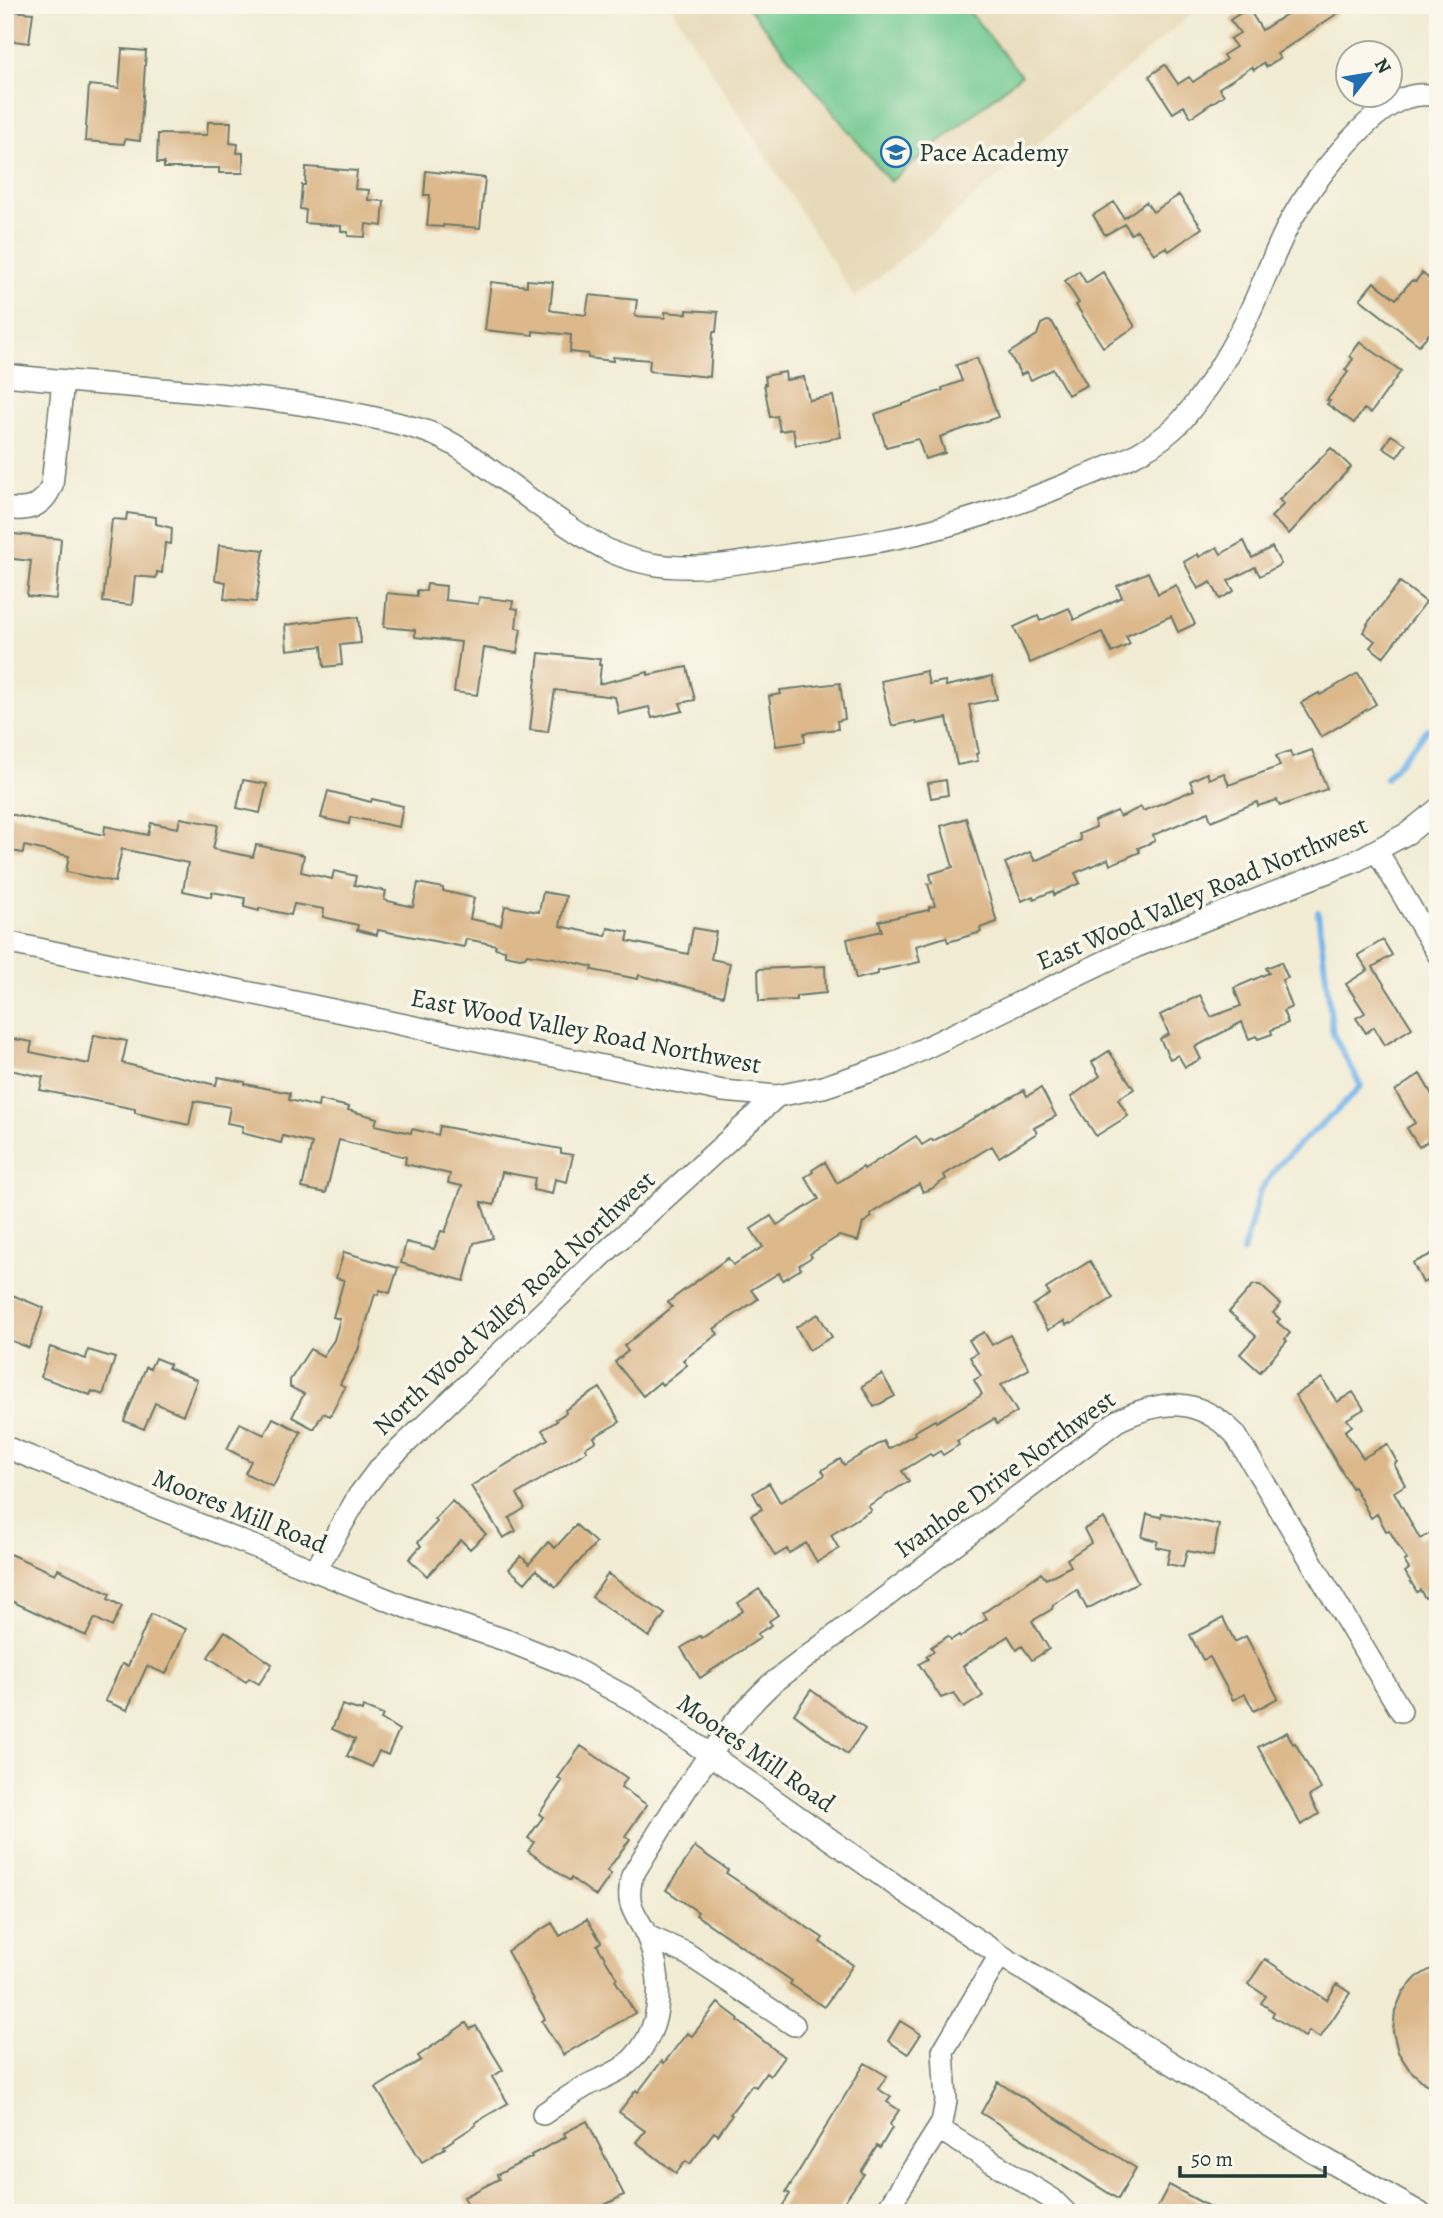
<svg xmlns="http://www.w3.org/2000/svg" width="1443" height="2218" viewBox="0 0 1443 2218" font-family="Alegreya,serif">
<style>
.built{fill:#e7daba}
.green{fill:#6fc88e;stroke:#478261;stroke-width:2}
.lines{fill:none;stroke-linecap:round;stroke-linejoin:round}
.stream{stroke:#76b6ea;stroke-width:6}
.building{fill:#dcb88b}
.minor-casing{stroke:#697a6c;stroke-width:24}
.minor{stroke:#fff;stroke-width:21}
.labels{text-anchor:middle;dominant-baseline:central;stroke-width:7;stroke-linejoin:round;paint-order:stroke}
.poi-label{font-size:26px;fill:#1f3d34;stroke:#fbf7ec;text-anchor:start}
.street-label{font-size:26px;fill:#1f3d34;stroke:#fbf7ec}
</style>
<rect width="100%" height="100%" fill="#fbf7ec"/>
<filter id="ink" filterUnits="userSpaceOnUse"><feTurbulence type="fractalNoise" baseFrequency=".0143" numOctaves="2"/><feDisplacementMap in="SourceGraphic" scale="14" xChannelSelector="R" yChannelSelector="G"/><feConvolveMatrix kernelMatrix="1 2 1 2 8 2 1 2 1" color-interpolation-filters="sRGB"/></filter>
<filter id="wash" filterUnits="userSpaceOnUse"><feTurbulence type="fractalNoise" baseFrequency=".00686" numOctaves="4" result="noise"/><feDisplacementMap in="SourceGraphic" scale="28" xChannelSelector="R" yChannelSelector="G"/><feGaussianBlur stdDeviation="1.57" result="paint"/><feColorMatrix in="noise" values="0 0 0 0 0 0 0 0 0 0 0 0 0 0 0 0 0 1.4 0 .05"/><feComposite in="paint" operator="in"/></filter>
<g filter="url(#wash)">
<rect width="100%" height="100%" fill="#f2ecd4"/>
<path class="built" d="M670,5h532l-347,293z"/>
<path class="green" d="M746,5h218l57,70 -131,107z"/>
<g class="lines">
<path class="stream" d="M1386,778l42,-49
M1243,1252l17,-61 17,-24 20,-21 44,-39 20,-21 -28,-52 -15,-122"/>
</g>
<g id="blocks">
<path class="building" d="M1301,5h49l-73,49 3,4 -14,9 -3,-4 -9,7 -2,-3 -33,21 5,7 -33,22 -7,-11 -11,7 -24,-37 16,-11 13,19 11,-7 4,5 33,-22 -3,-5 13,-8 -6,-8 10,-6 -10,-13 18,-12 14,22z
M12,11l21,2 -4,30 -24,-3 1,-21 5,1z
M122,49l24,2 -6,90 -15,-2 -1,5 -39,-3 4,-56 30,3z
M208,122h23l-1,21 8,1 -1,9h6v20h-24v-5h-55v-5h-7l1,-29 49,1z
M306,167l51,4 -2,18 14,1 -1,10 16,1 -2,25 -16,-2 -1,13 -17,-1v-4l-7,-1v-5l-36,-3 1,-13 -6,-1 2,-24h3z
M426,171l59,7 -5,50 -37,-3v2l-16,-1 3,-31h-6z
M1179,195l23,33 -33,23 -3,-4 -12,7 -17,-24 -6,4 -6,-10 -20,11 -12,-20 21,-13 10,16 22,-16 7,10z
M1079,271l7,12 17,-11 32,55 -32,20 -27,-42 3,-2 -14,-22z
M1422,273l16,13v23l-6,7 6,5v3l-19,21 -59,-46 14,-17 22,17 15,-18h5z
M527,280l26,2 -3,28 4,1 32,4 3,-20 48,5 -2,16 30,2v-6l22,2v-4l31,2 -2,20h-3l-3,45 -61,-6 1,-11 -37,-3v4l-25,-3v-4l-18,-2 1,-17 -38,-4v4l-48,-5 6,-48 36,4z
M1047,321l5,1 35,63 -19,10 -15,-26 -22,11 -5,-8 -5,3 -12,-22 28,-18 4,-11z
M1360,342l41,29 -30,42 -7,-4 -10,14 -27,-19 3,-3 -3,-1 21,-28 -3,-2 8,-11 -3,-3z
M977,358l21,59 -58,20 5,16 -20,6 -7,-20 -32,8 -11,-33 68,-24 -1,-2 20,-7 -6,-16z
M785,372l1,8 18,-3 5,23 24,-4 8,41 -45,8 -3,-16 -13,2 -3,-15 -7,1 -6,-33h2l-1,-8z
M1391,435l15,9 -9,13 -14,-9z
M1331,448l20,19 -62,67 -18,-17 13,-13 -5,-4z
M127,513l29,4v7l16,4 -1,16 -6,-1 -3,30 -5,-1 -1,6 -21,-2 -3,29 -29,-3 9,-83 14,1z
M5,533l56,6 -5,60 -29,-3 4,-35 -26,-3z
M1244,541l8,17 20,-11 9,17 -21,12 -5,-9 -27,14 6,10 -14,8 -9,-17 -13,7 -14,-27 14,-8 1,3 18,-10 4,7z
M219,545l45,5 -8,52 -32,-3 2,-17 -11,-2z
M1148,572l10,22 18,-9 19,39 -17,8 -7,-16 -45,20 4,8 -18,9 -10,-21 -72,31 -16,-36 24,-11 2,5 29,-13 5,12 48,-23 -5,-11z
M1400,582l26,20 -43,55 -13,-10 5,-6 -12,-9 5,-7 -1,-1z
M427,584l19,2 -1,14 33,4 1,-7 34,4 -1,7 6,1 -2,19 5,1 -4,24 -33,-5 -7,47 -23,-3 7,-50 -46,-5v-7l-31,-3 3,-34 30,3v-6l9,1z
M350,617l8,1 3,25 -21,2 2,20 -18,2 -2,-21 -35,4 -2,-25z
M539,653l61,6 -1,6h2l-2,19 49,-12v3l39,-8 8,33 -15,3 3,8 -31,7 -3,-11 -30,7 -4,-17 -60,-7 -7,42 -18,-2z
M926,671l3,13 16,-3 1,5 46,-10 5,23 -28,6 10,48 -3,1 2,7 -21,4 -10,-47 -31,6 -1,-3 -23,5 -11,-45z
M1358,673l18,31 -55,33 -20,-34 18,-10 1,2z
M840,683l5,36 -8,2 1,8 -34,4 1,9 -29,4 -7,-50 12,-2 -1,-4z
M1312,750l15,39 -47,17 -3,-6 -19,6 -1,-4 -46,19 -3,-9 -55,23 2,6 -17,7 2,4 -30,13 -2,-6 -33,14 5,10 -26,12 -1,-4 -19,8 -1,-3 -11,5 -17,-38 25,-11 5,9 46,-21 -2,-6 17,-7 -2,-6 23,-10 3,6 21,-10 2,4 51,-21 -4,-9 17,-8 2,6 15,-6 5,12 51,-19 -4,-10 14,-5 2,6z
M243,780l24,4 -7,29 -23,-5z
M946,780l2,15 -17,3 -3,-15z
M328,791l43,11 1,-3 31,7 -4,21 -49,-10 -1,7 -28,-6z
M5,813l99,22 1,-9 43,9 3,-12 27,5 2,-10 38,7 -5,24 40,8 3,-12 48,10 -3,17 31,7 2,-8 22,5 -2,9 32,6 -2,9 29,7 5,-24 25,5v3l31,7 -4,21 31,6 4,-19 34,6 4,-20 23,4 -6,30 46,10 2,-8 21,4 -2,9 61,13 5,-26 23,4 -5,27 19,4 -7,33 -84,-21 -1,4 -46,-9 1,-3 -39,-9 -27,-4 -2,3 -5,1 -15,-3v-5l-10,-2 1,-3 -30,-6 -2,8 -86,-17 -1,5 -20,-5 1,-5 -35,-8 1,-8 -30,-5 -3,11 -32,-7v3l-15,-4 1,-9 -33,-6 -1,5 -28,-6 5,-28 -66,-14 -7,33 -49,-10 3,-16 -45,-10 -1,7 -18,-3z
M966,818l31,104 -17,6 1,4 -33,10 -2,-5 -30,9 4,16 -42,9v3l-22,5 -9,-40 35,-8 -3,-10 50,-11v-3l6,-1 -7,-22 4,-1 -2,-9 23,-7 -12,-41z
M1383,940l9,15 -19,12 39,61 -27,17 -11,-18 -8,6 -10,-15 9,-5 -19,-29 22,-14 -10,-15z
M1281,962l7,16 -6,2 10,27 -9,4 5,12 -17,7 1,4 -14,5 -2,-3 -7,3 -7,-17 -47,25 6,12 -16,8 -7,-12 -8,4 -10,-20 9,-5 -9,-19 40,-20 11,22 30,-11 -7,-18 35,-15 -3,-5z
M825,966l1,27 -30,3v4l-37,1 -1,-32z
M94,1035l33,6 -5,22 94,22 2,-8 27,5v2l45,9 -1,7 29,7 1,-7 30,7 -1,3 29,8 -2,7 36,8 1,-4 26,6 2,-9 121,23v4l12,2 -6,27 -12,-3 -3,15 -19,-4 2,-12 -33,-6 -8,33 -13,-3 12,36 -19,5 -10,38 -63,-18 5,-21 28,7 7,-18 4,1 17,-46 -14,-3 2,-9 -45,-10 1,-7 -67,-17 -13,53 -24,-5 10,-45 -29,-7 -2,7 -39,-10 1,-7 -16,-3 3,-16 -36,-6 -5,24 -54,-12v-4l-95,-19 3,-13 -38,-8v-28l2,1 1,-4 24,4 -2,10 59,12z
M1109,1051l25,38 -16,10 10,17 -32,20 -25,-39 29,-21 -8,-14z
M1420,1074l18,31v53l-10,-17 -9,6 -12,-19 8,-5 -20,-32z
M1041,1088l15,28 -22,12 3,5 -38,24 -7,-11 -48,29 2,4 -15,10 -8,3 -4,-8 -49,30 2,3 -9,6 -5,18 -19,-5 -29,18 2,3 -13,8 2,4 -18,11 -4,-7 -28,17 7,9 -44,30 4,5 -35,26 4,5 -25,20 -2,-3 -17,14 -28,-34 13,-11 -4,-5 48,-39 -4,-5 60,-44 5,7 30,-18 -12,-18 20,-13 6,9 42,-26 -14,-22 8,-5 -1,-2 13,-8 12,21 26,-16 1,2 52,-33 6,9 10,-6 1,2 91,-51 3,6z
M1438,1251v24l-15,8 -10,-20z
M344,1252l54,16 -8,25 -10,-3 -2,5 -3,-1 -17,56 -18,34 5,3 -15,29 -7,-3 -9,16 -22,-12 12,-23 -14,-7v-7l20,-31 13,7 11,-16 6,-21 -7,-2 11,-37 -8,-2z
M1090,1261l23,37 -42,26 -1,-1 -4,2 -2,-4 -16,9 -15,-25 17,-11 -4,-5z
M1253,1285h7l21,19 -8,9 7,6 -3,3 13,11 -5,6 2,2 -27,31 -20,-18 16,-18 -27,-24z
M5,1292l39,16 -15,40 -24,-10z
M818,1314l14,23 -23,13 -13,-23z
M984,1332l8,13 18,-10 19,34 -28,16 16,27 -20,12 -3,-5 -37,22 2,4 -16,10 -3,-4 -8,5 -2,-2 -28,17 7,10 -41,25 3,4 -40,25 8,14 -22,13 -11,-19 -17,10 -2,-4 -12,7 -24,-41 11,-6 -9,-16 16,-10 11,19 45,-27 -3,-5 18,-11 4,6 40,-24 4,8 27,-15 -1,-2 21,-12 1,2 44,-26 2,-2 -8,-14 7,-4 -11,-19 7,-4 -8,-13z
M50,1347l36,12 2,-9 27,8 -12,37 -11,-4 -2,4 -49,-18z
M155,1358l15,6 -2,4 29,12 -14,35 -28,-12 -11,26 -20,-8 22,-54 4,2z
M882,1374l13,22 -21,11 -12,-21z
M1322,1378l15,24 16,-10 11,17 -17,10 5,7 -7,5 18,27 24,-14 10,18 -3,2 11,21 -11,7 26,47 18,-10v63l-13,6 -5,-8 -3,2 -12,-20 4,-3 -5,-8 3,-1 -18,-30 -3,1 -9,-17 -6,4 -17,-31 -2,1 -57,-93z
M600,1388l20,34 -26,15 2,4 -11,7 2,3 -70,43 8,14 -16,10 7,13 -13,7 -32,-52 77,-47 -6,-9 15,-9 -1,-2 10,-6 -1,-3z
M273,1418l28,14 -28,55 -28,-14 6,-12 -24,-12 13,-26 24,12z
M452,1501l34,33 -16,15 -9,-9 -34,36 -18,-17 12,-13 -3,-4 19,-20 -2,-3z
M1162,1513l57,12 -6,31 -26,-5 -4,16 -16,-3 3,-14 -14,-3 2,-6 -16,-4 5,-23 14,3z
M1104,1518l34,64 -51,27 -10,-19 -24,15 -1,4 -20,12 17,28 -17,11 -10,-14 -5,4 -9,-14 -45,30 20,30 -19,12 -10,-15 -13,5 -22,-34 9,-5 -2,-3 8,-5 -3,-4 17,-11 3,4 8,-5 1,2 27,-18 -4,-6 58,-40 5,6 25,-13 -4,-7 24,-16 -7,-14z
M576,1525l20,18 -40,44 -20,-17 -11,13 -16,-14 12,-13 8,8 19,-22 7,6z
M5,1552l50,22 3,-5 52,25 -2,5 14,7 -10,21 -17,-9 -9,18 -81,-38z
M608,1574l57,40 -16,23 -57,-40z
M759,1589l19,26 -9,6 3,4 -15,9 3,4 -60,40 -19,-30 19,-12 2,2 41,-27 -5,-8z
M151,1614l35,15 -20,45 -19,-8 -20,44 -22,-9 17,-37 6,2z
M1223,1618l12,24 11,-6 32,62 -24,13 -9,-17 -12,6 -23,-43 -7,3 -13,-25z
M225,1631l47,33 -13,20 -10,-6 -3,4 -38,-25z
M811,1690l54,39 -18,25 -53,-40z
M342,1705l20,6 1,-4 20,8 -2,4 18,11 -11,25 -9,-4 -7,16 -25,-11 8,-17 -23,-10z
M1287,1732l6,12 2,-1 26,46 -12,7 10,18 -18,11 -43,-78z
M581,1746l46,32 -6,9 26,18 -22,31 5,3 -23,32 4,3 -15,22 -25,-18 -1,3 -42,-30 6,-9 -6,-4 15,-21 -4,-3 23,-33 -4,-3z
M695,1847l33,23 -2,3 97,65 -3,4 33,23 -29,42 -34,-23 2,-3 -96,-66 2,-3 -32,-22z
M587,1919l14,23 -4,3 20,33 -2,2 20,33 -72,42 -21,-34 3,-2 -38,-68 45,-28 8,13z
M1265,1959l62,41 10,-16 13,9 -30,45 -11,-7 -4,6 -33,-21 2,-4 -13,-9 5,-7 -18,-12z
M1438,1965v125l-14,-7 -15,-14 -11,-17 -5,-20 2,-21 8,-19 14,-15z
M718,2003l21,16 -1,2 46,36 -14,19 -4,-3 -10,14 -4,-2 -22,29 2,1 -14,20 -4,-3 -24,32 -4,-3 -10,12 -40,-31 9,-11 -26,-19 17,-22 2,2 24,-31 2,2 23,-30 5,3z
M900,2021l21,13 -13,20 -20,-13z
M466,2023l4,6 6,-3 27,44 -11,7 16,26 -33,20 1,2 -32,21 1,2 -23,14 -46,-74 45,-28 -3,-4z
M865,2063l22,13 -9,13 13,8 -4,5 12,8 -9,14 2,4 -12,20 -3,-2 -16,26 3,2 -28,39h-58l12,-19 -4,-2z
M998,2082l138,86 -18,31 -137,-86z
M587,2121l37,74 -35,18h-117l-8,-16 35,-18 -2,-4 35,-18 -1,-2 35,-18 -2,-4z
M1169,2185l52,28h-67z"/>
</g>
</g>
<g filter="url(#ink)">
<use href="#blocks" fill-opacity="0" stroke="#697a6c" stroke-width="2"/>
<g class="lines">
<g class="minor-casing">
<path id="minor" d="M5,375c137,15 276,16 410,53 28,7 50,23 73,40 38,27 85,66 126,85 59,25 115,11 175,2 52,-8 106,-14 157,-29 46,-13 92,-29 135,-48 36,-14 76,-29 102,-59 24,-29 46,-65 63,-99 16,-33 28,-68 45,-100 20,-36 75,-108 114,-122 10,-4 22,-4 33,-2
M5,508c23,4 38,-1 47,-23l11,-104
M1377,851l61,103
M5,942l718,149 54,5 46,-9 69,-23 243,-117 221,-86 52,-28 30,-24
M5,1447l401,160 102,34 55,22 71,38 268,189 98,65 313,197 107,61
M315,1571l44,-76 19,-25 233,-223 166,-151
M647,1936l39,17 108,72
M543,2114c15,-10 30,-21 45,-29 12,-6 23,-10 34,-17 41,-30 43,-83 27,-127 -11,-28 -25,-31 -17,-65 41,-67 81,-137 138,-191l347,-264c46,-22 80,-25 118,13l166,277
M939,2129l113,70 14,14
M885,2213l57,-90 4,-22 -3,-50 57,-96"/>
</g>
<use href="#minor" class="minor"/>
</g>
</g>
<defs>
<g id="school-ring" transform="scale(1.575)"><circle r="9.5" fill="#fbf7ec" stroke="#1f6fb2" stroke-width="1.5"/><path d="M0-5L7-2L0 1L-7-2ZM-4 1L0 2.5L4 1V4Q0 6-4 4Z" fill="#1f6fb2"/></g>
</defs>
<g fill-rule="evenodd">
<use href="#school-ring" x="896" y="152"/>
</g>
<g class="labels">
<g class="poi-label">
<text x="919" y="152">Pace Academy</text>
</g>
<g class="street-label">
<text transform="translate(1202 893) rotate(-23)">East Wood Valley Road Northwest</text>
<text transform="translate(586 1031) rotate(11)">East Wood Valley Road Northwest</text>
<text transform="translate(514 1303) rotate(-43)">North Wood Valley Road Northwest</text>
<text transform="translate(1005 1474) rotate(-36)">Ivanhoe Drive Northwest</text>
<text transform="translate(240 1511) rotate(22)">Moores Mill Road</text>
<text transform="translate(756 1753) rotate(35)">Moores Mill Road</text>
</g>
</g>
<rect width="1443" height="2218" fill="none" stroke="#fbf7ec" stroke-width="28"/>
<g transform="translate(1369 74) rotate(59)"><circle r="33" fill="#fbf7ec" stroke="#a3ada2" stroke-width="2"/>
<path d="M0-5L12 26L0 18L-12 26Z" fill="#1f6fb2"/>
<text y="-10" font-size="19" font-weight="bold" text-anchor="middle" fill="#1f3d34">N</text>
</g>
<path d="M1180 2166v10h145v-10" fill="none" stroke="#1f3d34" stroke-width="3.5"/>
<text x="1191" y="2166" font-size="21" fill="#1f3d34" stroke="#fbf7ec" stroke-width="5" paint-order="stroke">50 m</text>
</svg>
